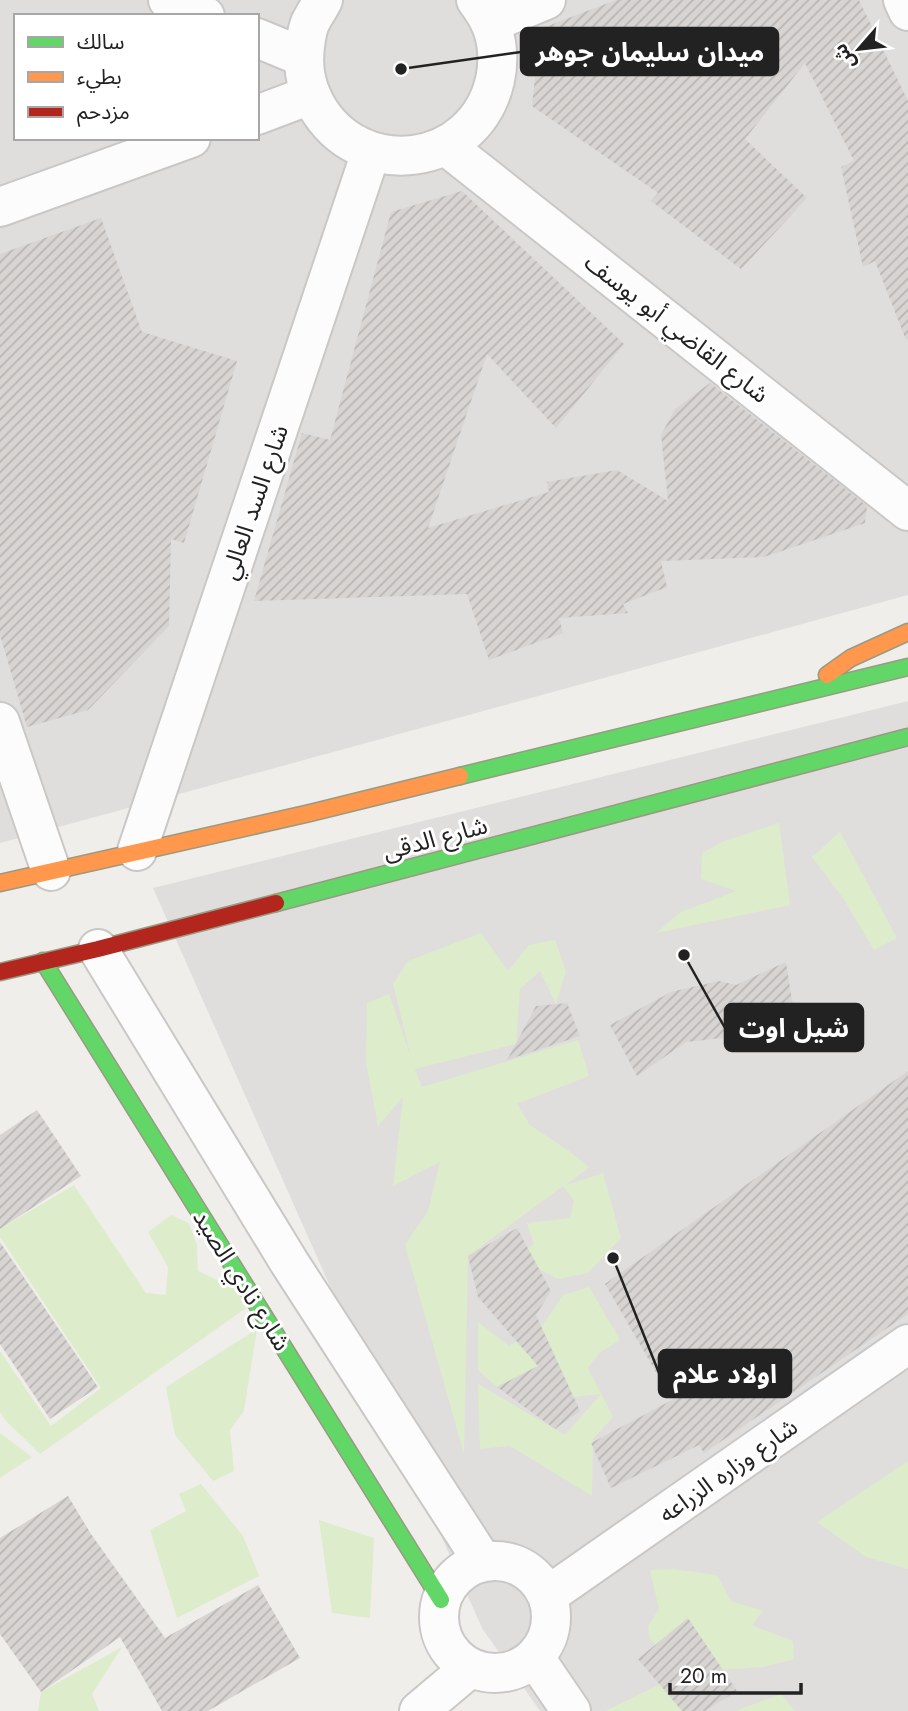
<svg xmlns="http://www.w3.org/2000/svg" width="908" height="1711" viewBox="0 0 908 1711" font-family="Jost,'Noto Sans Arabic',sans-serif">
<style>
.residential{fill:#dfdedc;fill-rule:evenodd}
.grass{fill:#ddeccb}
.building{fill:url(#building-hatch)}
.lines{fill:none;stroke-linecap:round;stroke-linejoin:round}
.street-casing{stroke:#c9c8c7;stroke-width:42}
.fast-casing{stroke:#999a82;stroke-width:19}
.slow-casing{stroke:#999a82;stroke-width:19}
.jam-casing{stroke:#999a82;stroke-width:19}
.street{stroke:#fdfcfc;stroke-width:38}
.fast{stroke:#63d668;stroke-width:16}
.slow{stroke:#ff974d;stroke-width:16}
.jam{stroke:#b3261e;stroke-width:16}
.labels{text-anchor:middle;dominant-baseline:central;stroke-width:6;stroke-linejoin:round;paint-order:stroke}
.street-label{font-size:24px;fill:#222;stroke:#fff}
.leader{fill:none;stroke:#222;stroke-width:2.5}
.callout-dot{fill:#222;stroke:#fff;stroke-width:2.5}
.callout{fill:#222;stroke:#222;stroke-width:2.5}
.callout-label{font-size:26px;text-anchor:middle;font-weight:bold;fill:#fff}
</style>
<defs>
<pattern id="building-hatch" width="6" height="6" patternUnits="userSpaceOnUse" patternTransform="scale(1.75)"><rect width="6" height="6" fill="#d7d4d2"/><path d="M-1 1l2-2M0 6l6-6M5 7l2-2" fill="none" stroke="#b8b6b4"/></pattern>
</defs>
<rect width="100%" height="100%" fill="#f0eeeb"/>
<path class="residential" d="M0,0h908v595l-908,248zM16,16h241v122h-241z
M908,701v1010h-368l-58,-83 -329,-740z"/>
<path class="grass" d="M779,823l11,82 -134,28 25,-21 55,-21 -35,-12 1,-26 20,-11z
M840,832l57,106 -23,12 -31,-52 -31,-41z
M481,933l27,38 21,-26 26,-5 11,31 -10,33 -16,-33 -20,18 -4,55 -101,25 7,18 156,-47 11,36 -72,28 13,21 39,26 20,16 -23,18 37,-12 18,65 -33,35 -30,6 -19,-10 -68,20 63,-45 -7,-21 43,-5 4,-17 -11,-15 -95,70 -4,198 -59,-209 23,-34 12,-49 -47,24 10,-89 -25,29 -12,-63 1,-60 22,-9 22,63 -18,-73 15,-23z
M74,1185l72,108 20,2 2,-28 -20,-35 23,-17 18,8 8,22 1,26 41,19 7,18 -206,146 -34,-33 -6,-9v-61l51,75 50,-38 -101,-151v-8z
M589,1287l31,53 -21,13 -11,15 25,49 -20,22 -1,57 -82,-50 -30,3 -2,-65 87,51 36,-41 -28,3 -18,-39 -58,29 -19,-17v-48l31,24 35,-23 19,-28z
M257,1329l-13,82 -14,19 4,41 -21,10 -38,-46 -9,-48z
M0,1433l32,24 -32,21z
M908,1461v108l-42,-12 -49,-35z
M201,1484l42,52 16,40 -82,42 -27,-88 36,-19 -7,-17z
M319,1520l55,18 -4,80 -38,-5z
M673,1569l44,6 14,26 32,10 -11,14 41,16 1,18 -31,8 -64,4 -33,-17 -16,-15 -2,-13 11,-17 -9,-39z
M122,1647l-30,47 7,17h-61l3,-19z
M663,1683l29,28h-85v-1z
M781,1694l14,17h-60z"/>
<path class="building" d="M616,0h243l49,101v238l-2,1 -31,-79 -12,6 -22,-100 13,-6 -49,-98 -60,76 62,59 -66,71 -90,-68 7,-8 -126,-87 8,-77z
M462,191l162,153 -68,84 -69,-74 -59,174 121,-36 -2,-10 70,-12 51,31 -7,-66 14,-26 35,-26 157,123 -2,17 -101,34 -103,4 6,26 -44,17 5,9 -69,5 4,15 -74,27 -22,-66 -213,7 48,-168 28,7 61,-228z
M101,218l41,114 95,29 -53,182 -13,-4 -2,87 -81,84 -61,17 -27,-92v-381z
M786,962l9,58 -63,17 -46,5 -49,34 -27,-51 61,-33 48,-11 17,4z
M567,1003l13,33 -73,24 29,-54z
M908,1071v243l-204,139 -5,-8 -88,43 -20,-45 81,-43 -67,-116z
M37,1110l44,66 -81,53v-94z
M517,1228l34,63 -15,24 44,96 -25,18 -58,-42 41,-21 -60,-69 -10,-41z
M0,1242l98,145 -48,32 -50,-75z
M68,1496l23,38 74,104 93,-53 42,73 -92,53h-46l-42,-74 -79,55 -41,-58v-96z
M688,1618l49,73 -32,20h-23l-44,-52z"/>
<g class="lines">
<g class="street-casing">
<path id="street" d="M168,0l37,16
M323,0c-4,8 -9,15 -13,23 -2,5 -3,10 -4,16 -4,24 -2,44 10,66 44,78 159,63 179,-25 4,-18 3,-40 -5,-57 -3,-8 -9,-16 -14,-23
M903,0l5,11
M490,23l56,-23
M257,38l46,19
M257,115l53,-20
M446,146l462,365
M0,207l191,-69
M0,722l51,149
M137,851l234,-699
M98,949l191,313 194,300
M439 1617a56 56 0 1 1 112 0a56 56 0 1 1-112 0Z
M547,1596l361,-252
M535,1658l36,53
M419,1711l51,-43"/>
</g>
<g class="fast-casing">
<path id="fast" d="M460,776l448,-109
M276,903l632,-166
M43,961l398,639"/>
</g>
<g class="slow-casing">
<path id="slow" d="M827,675l24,-17 57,-26
M0,883l310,-70 150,-37"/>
</g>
<g class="jam-casing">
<path id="jam" d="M0,972l98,-23 178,-46"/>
</g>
<use href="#street" class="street"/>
<use href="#fast" class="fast"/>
<use href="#slow" class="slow"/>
<use href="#jam" class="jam"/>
</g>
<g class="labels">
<g class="street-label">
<text transform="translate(677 328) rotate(38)">شارع القاضي أبو يوسف</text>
<text transform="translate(254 502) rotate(-71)">شارع السد العالي</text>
<text transform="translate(435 838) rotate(-15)">شارع الدقى</text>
<text transform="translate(242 1280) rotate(58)">شارع نادي الصيد</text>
<text transform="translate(728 1470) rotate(-35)">شارع وزاره الزراعه</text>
</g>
</g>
<path class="leader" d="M401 69L521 52M684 955L725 1028M613 1258L659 1373"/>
<g class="callout-dot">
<circle cx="401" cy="69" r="7"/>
<circle cx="684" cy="955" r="7"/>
<circle cx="613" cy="1258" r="7"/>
</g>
<g class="callout">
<rect x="521" y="28" width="257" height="47" rx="7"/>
<rect x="725" y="1004" width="138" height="47" rx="7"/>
<rect x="659" y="1350" width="132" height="47" rx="7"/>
</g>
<g class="callout-label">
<text x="650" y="61">ميدان سليمان جوهر</text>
<text x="794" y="1037">شيل اوت</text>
<text x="725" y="1383">اولاد علام</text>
</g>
<rect x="14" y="14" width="245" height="126" fill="#ffffff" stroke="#a7a7a7" stroke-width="2"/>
<rect x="28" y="37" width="35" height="10" fill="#63d668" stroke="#a7a7a7" stroke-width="2"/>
<text x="77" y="49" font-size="21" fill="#222222">سالك</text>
<rect x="28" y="72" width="35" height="10" fill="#ff974d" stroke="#a7a7a7" stroke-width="2"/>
<text x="77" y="84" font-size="21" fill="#222222">بطيء</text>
<rect x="28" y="107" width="35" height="10" fill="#b3261e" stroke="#a7a7a7" stroke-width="2"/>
<text x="77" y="119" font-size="21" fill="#222222">مزدحم</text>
<g transform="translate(859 49) rotate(242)" stroke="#ffffff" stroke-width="5" paint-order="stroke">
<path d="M0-5L12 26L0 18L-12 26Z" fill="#222222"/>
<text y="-10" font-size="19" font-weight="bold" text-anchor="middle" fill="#222222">ش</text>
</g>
<path d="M670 1683v10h131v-10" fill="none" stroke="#222222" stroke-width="3.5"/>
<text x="680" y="1683" font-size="21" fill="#222222" stroke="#ffffff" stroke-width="5" paint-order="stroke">20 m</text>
</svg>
